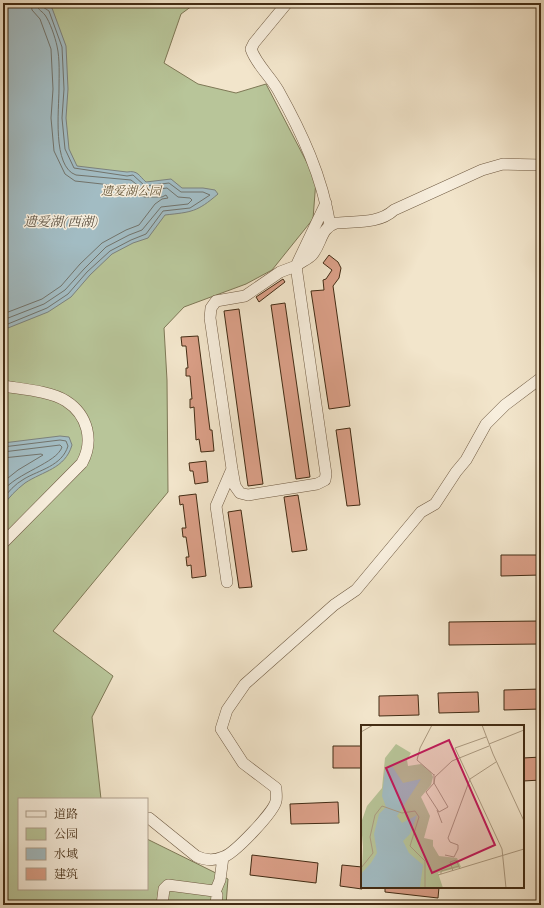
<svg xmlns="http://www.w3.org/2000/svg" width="544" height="908" viewBox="0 0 544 908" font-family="'Old Standard TT','Noto Serif SC',serif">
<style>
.green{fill:#b8c599;stroke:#7e7856}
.water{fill:#a2bcc3;stroke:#7c827d}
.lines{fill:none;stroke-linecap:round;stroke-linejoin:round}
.shore{stroke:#72746c;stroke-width:1}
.building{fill:#d99e86;stroke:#432c14}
.minor-casing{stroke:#6f5a42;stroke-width:12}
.minor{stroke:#f7eedd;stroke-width:11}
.labels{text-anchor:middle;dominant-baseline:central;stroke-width:3;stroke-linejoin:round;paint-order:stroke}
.park-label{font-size:12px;font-style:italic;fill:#605235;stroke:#f7eedd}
.water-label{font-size:13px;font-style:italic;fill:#5b5040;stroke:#f7eedd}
.inset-road{fill:none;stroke:#ac9b82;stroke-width:1}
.view{fill:#c2185b;fill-opacity:0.15;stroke:#c2185b;stroke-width:2}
.inset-edge{fill:none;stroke:#432c14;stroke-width:2}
</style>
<rect width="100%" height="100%" fill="#f2e5cb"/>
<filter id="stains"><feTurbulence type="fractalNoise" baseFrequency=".005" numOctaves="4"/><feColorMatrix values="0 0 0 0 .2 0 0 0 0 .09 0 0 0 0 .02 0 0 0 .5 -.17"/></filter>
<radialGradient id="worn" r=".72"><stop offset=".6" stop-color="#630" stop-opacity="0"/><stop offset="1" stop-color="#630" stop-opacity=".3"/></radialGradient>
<path class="green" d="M3,3h193l-15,11 -17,49 34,21 38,9 30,-9 50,96 -3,39 -41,51 -26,14 -62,23 -20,21 3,52 1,112 -115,139 60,45 -21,41 9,82h-82v90h128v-50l81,40 -2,26h-223z"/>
<path class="water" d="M6,3h37l9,5 14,38 2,43 -2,29 3,31 8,17 50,6c11,-2 12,4 19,10l25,-3 11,9h21l12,2 3,4c-21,18 -26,18 -53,21l-17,23 -15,5 -21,11 -22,21 -19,22 -23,15 -45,18v-324z
M60,436l9,1 3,8c-7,24 -29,26 -47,38 -9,7 -16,14 -22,23v-63z"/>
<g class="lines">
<path class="shore" d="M3,314l39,-15 19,-13 19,-22 22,-21 24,-13 13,-5 16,-21 7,-5 6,-1 -2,-3 -4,2h-18l-15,-10 -54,-6 -10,-7 -11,-23 -3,-33 2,-29 -2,-40 -11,-30 -8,-9 -1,-7
M3,320l41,-16 21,-14 19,-21 22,-22 23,-12 13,-5 19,-23 27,-3 4,-4 -2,-2 -12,-1 -11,-9 -22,3 -14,-11 -55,-5c-24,-8 -17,-66 -17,-86 0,-13 1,-30 -2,-43 -2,-9 -7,-24 -12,-31 -4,-5 -8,-5 -8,-12
M3,326l44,-18 21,-14 19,-22 23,-21 21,-11 15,-6 17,-23 27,-3 20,-13 -7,-3h-22l-12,-9 -24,3 -12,-11 -6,1 -53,-8 -9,-19 -3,-31 2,-29 -2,-42 -13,-36 -6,-4 -1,-4
M3,447l57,-7 6,1 2,5c-6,20 -29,24 -44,33 -9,5 -16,13 -21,20
M3,452l57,-7 2,2c-5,16 -46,26 -59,44
M3,458l38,-4 2,1 -25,15 -15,12"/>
</g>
<path class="building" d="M329,255l9,7 3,6 -2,10 -6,8 17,120 -21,3 -18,-118 13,-1 -1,-10 3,-1 6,-9 -9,-7z
M283,279l2,3 -26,20 -3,-5z
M285,303l25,174 -14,2 -25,-174z
M239,309l24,175 -15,2 -24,-175z
M198,336l12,94h2l2,21 -13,1 -2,-13 -3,1 -2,-33 -4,1v-9h2l-2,-23h-4v-8h2l-2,-22h-4l-1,-9z
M350,428l10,77 -13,1 -11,-76z
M206,461l2,21 -13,2 -2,-13h-3l-1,-8z
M196,494l10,82 -14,2 -1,-13 -4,1 -1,-9h3l-3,-20h-3l-1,-9h4l-3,-24 -3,1 -1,-9z
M298,495l9,55 -15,2 -8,-55z
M241,510l11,77 -13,1 -11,-76z
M501,555h40v20l-40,1z
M541,621v23l-92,1v-23z
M541,689v20l-37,1v-20z
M478,692l1,20 -40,1 -1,-20z
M418,695l1,20 -40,1v-20z
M333,746h29v22h-29z
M541,757v23l-18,1v-23z
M338,802l1,21 -48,1 -1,-20z
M252,855l66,8 -2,20 -66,-8z
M342,865l20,2v22l-22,-3z
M385,887h54l-1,11 -53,-6z"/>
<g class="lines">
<g class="minor-casing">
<path id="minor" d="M287,3l-33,40 -3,6c5,15 19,27 27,41 24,43 44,86 52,135
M326,203l-30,63 -16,6 -35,24 -29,5 -5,7 -1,10 22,151 3,17 5,7 8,2 69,-11 8,-4 1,-6 -30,-208c5,-4 12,-7 16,-11 10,-11 8,-27 24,-32 20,-2 43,1 58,-13l88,-40 21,-6 38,1
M3,386c18,3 48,5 63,15 22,14 28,40 16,62l-79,80
M227,582l-11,-76 16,-37
M149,818l47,38c8,4 18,5 27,1 11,-3 51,-45 53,-56 1,-4 0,-9 0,-13l-33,-25 -22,-34 6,-19 18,-26 89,-79 22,-15 65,-78 14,-8 21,-32 10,-12 20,-36 19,-19 36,-27
M215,892l5,-12 3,-23
M162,905l2,-16 4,-4 46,6 3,4 -1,10"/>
</g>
<use href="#minor" class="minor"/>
</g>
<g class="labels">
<g class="park-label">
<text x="131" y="192">遗爱湖公园</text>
</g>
<g class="water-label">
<text x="61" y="222">遗爱湖(西湖)</text>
</g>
</g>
<g transform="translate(361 725)">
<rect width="163" height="163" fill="#f2e5cb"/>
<path d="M35,19l15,9 -4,7 1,6 13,-2 10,8 2,5 -2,8 -10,12 9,19 -6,22 9,2v6l6,10 18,2 4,9 -23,6 5,15h-82l2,-41 -2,-24 6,-17 15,-18 3,-30z" fill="#b8c599"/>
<path d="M31,41l11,17 18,-4 -24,37 5,7 15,-8 -7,19 -7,7 6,12 14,12 -3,22 -59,1v-14l10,-11 6,-10 -3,-19 5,-20 7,-7 -4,-11 3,-26z" fill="#a2bcc3"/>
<path class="inset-road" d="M71,0l-12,23 -3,12 17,15M121,0l11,29 31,67M0,7l12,-7M125,12l-31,11 47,101 4,39M128,19l35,-14M73,49v9l-8,9 13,20 9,-5 -14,-24 1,-6 17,-16 37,-15M76,85l5,13M84,130l9,2 4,-8v-4l-8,-3 -2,-4 22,-59 26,-17M0,143l12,-15 -3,-16 5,-22 7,-9 20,7 13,-2 4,6 -9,29 15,15v27M92,146l-3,-9 6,-2 4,9M80,149v-3l18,-5M77,150l86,-26"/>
<path class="view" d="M88,15l46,105 -63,28 -46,-105z"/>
<rect width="163" height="163" class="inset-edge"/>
</g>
<rect width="544" height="908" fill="none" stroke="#f2e5cb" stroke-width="16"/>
<rect x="4" y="4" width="536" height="900" fill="none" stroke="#432c14" stroke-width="2"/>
<rect x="8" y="8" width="528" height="892" fill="none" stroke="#432c14"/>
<rect x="18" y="798" width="130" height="92" fill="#f7eedd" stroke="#afa08d"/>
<rect x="26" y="811" width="20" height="6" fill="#f7eedd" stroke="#afa08d"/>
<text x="54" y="818" font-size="12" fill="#432c14">道路</text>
<rect x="26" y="828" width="20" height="12" fill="#b8c599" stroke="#afa08d"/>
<text x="54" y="838" font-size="12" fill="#432c14">公园</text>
<rect x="26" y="848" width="20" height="12" fill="#a2bcc3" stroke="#afa08d"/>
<text x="54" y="858" font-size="12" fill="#432c14">水域</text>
<rect x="26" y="868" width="20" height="12" fill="#d99e86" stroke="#afa08d"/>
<text x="54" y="878" font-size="12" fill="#432c14">建筑</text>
<rect width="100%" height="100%" filter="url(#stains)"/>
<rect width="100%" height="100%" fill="url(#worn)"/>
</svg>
